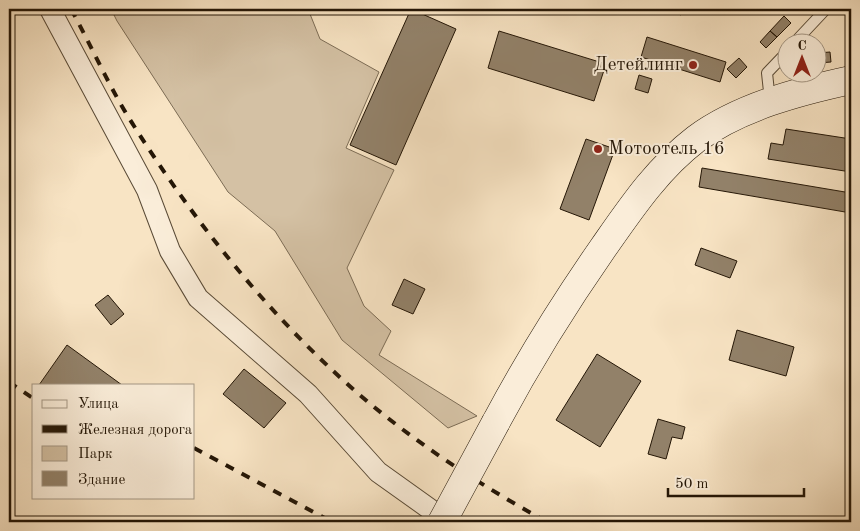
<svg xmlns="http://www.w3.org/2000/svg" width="860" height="531" viewBox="0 0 860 531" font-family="'Old Standard TT',serif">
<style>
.green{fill:#d4c1a4;stroke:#7c6c55}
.building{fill:#928169;stroke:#241606}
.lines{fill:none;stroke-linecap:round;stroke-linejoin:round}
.service-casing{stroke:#594a36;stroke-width:12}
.minor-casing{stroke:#594a36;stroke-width:22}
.secondary-casing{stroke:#241606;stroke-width:29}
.service{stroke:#faedd9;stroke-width:10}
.minor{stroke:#faedd9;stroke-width:20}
.secondary{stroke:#faedd9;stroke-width:28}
.rail{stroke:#241606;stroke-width:4;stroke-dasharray:9 9;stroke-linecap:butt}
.secondary-bridge-casing{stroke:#241606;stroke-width:29;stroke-linecap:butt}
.secondary-bridge{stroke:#faedd9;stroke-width:28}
.poi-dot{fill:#8f2418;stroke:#faedd9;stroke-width:2}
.labels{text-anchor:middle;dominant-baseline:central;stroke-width:4;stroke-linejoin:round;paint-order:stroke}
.poi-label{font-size:19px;fill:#241606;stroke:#faedd9;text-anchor:end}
</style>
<rect width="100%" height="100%" fill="#f8e4c4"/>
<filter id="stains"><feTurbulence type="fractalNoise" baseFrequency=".004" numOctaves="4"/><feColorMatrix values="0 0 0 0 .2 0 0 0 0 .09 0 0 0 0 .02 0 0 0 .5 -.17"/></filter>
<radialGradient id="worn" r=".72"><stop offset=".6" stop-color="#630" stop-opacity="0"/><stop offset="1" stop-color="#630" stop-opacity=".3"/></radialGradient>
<path class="green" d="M111,9h197l12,30 59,33 -33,76 48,22 -47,98 17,38 27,25 -12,24 98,61 -29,12 -106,-88 -67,-109 -47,-39 -111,-171z"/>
<path class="building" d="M9,9h6l-6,10z
M411,9l45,20 -60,136 -46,-20z
M670,9h14l-3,6z
M784,16l7,7 -14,14 -7,-6z
M499,31l107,33 -12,37 -106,-33z
M770,31l7,6 -11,11 -6,-6z
M647,37l79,25 -6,20 -79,-25z
M830,52l1,10 -13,1v-10z
M739,58l8,9 -11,11 -9,-9z
M639,75l13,4 -4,14 -13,-4z
M786,129l65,10v33l-83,-13 3,-16 12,2z
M586,139l29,10 -26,71 -29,-11z
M702,168l149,25v20l-152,-26z
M701,248l36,13 -7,17 -35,-13z
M404,279l21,10 -12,25 -21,-9z
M108,295l16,19 -13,11 -16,-20z
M737,330l57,17 -8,29 -57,-16z
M67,345l55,40h-83z
M597,354l44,27 -41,66 -44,-27z
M244,369l42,34 -22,25 -41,-34z
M658,419l27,8 -3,12 -10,-2 -6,22 -18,-5z"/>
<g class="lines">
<g class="service-casing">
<path id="service" d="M795,42l31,-33
M770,101l-3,-28 21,-22"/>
</g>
<g class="minor-casing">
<path id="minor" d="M50,9l97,181 23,61 28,47 110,96 70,78 70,50"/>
</g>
<g class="secondary-casing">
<path id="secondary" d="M496,422c32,-60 68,-118 107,-174 28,-40 54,-79 93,-109 43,-32 104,-48 155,-59"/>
</g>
<use href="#service" class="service"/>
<use href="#minor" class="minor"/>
<use href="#secondary" class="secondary"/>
<path class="rail" d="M71,9c21,38 39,80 63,117 65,103 145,202 240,281 54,44 113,82 173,115
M9,382l25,17
M194,448l138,74"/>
<g class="secondary-bridge-casing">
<path id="secondary-bridge" d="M442,522l54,-100"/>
</g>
<use href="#secondary-bridge" class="secondary-bridge"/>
</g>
<g class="poi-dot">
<circle cx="693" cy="65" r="5"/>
<circle cx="598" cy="149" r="5"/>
</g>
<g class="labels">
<g class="poi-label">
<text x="683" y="65">Детейлинг</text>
<text x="608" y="149" text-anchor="start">Мотоотель 16</text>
</g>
</g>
<rect width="860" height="531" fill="none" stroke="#f8e4c4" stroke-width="30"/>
<rect x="10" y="10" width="840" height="511" fill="none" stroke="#241606" stroke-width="2.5"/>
<rect x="15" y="15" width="830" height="501" fill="none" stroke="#241606"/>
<rect x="32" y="384" width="162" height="115" fill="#faedd9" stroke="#a49785"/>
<rect x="42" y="400" width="25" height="8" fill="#faedd9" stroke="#a49785"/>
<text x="78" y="408" font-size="15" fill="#241606">Улица</text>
<rect x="42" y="425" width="25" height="8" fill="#241606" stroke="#a49785"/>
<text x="78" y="434" font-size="15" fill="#241606">Железная дорога</text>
<rect x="42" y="446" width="25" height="15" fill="#d4c1a4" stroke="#a49785"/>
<text x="78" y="458" font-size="15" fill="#241606">Парк</text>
<rect x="42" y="471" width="25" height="15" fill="#928169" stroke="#a49785"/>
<text x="78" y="484" font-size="15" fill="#241606">Здание</text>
<g transform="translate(802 58)"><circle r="24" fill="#faedd9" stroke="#a49785"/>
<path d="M0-4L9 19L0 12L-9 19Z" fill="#8f2418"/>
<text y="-8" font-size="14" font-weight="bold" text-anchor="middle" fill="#241606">С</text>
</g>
<path d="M668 488v8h136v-8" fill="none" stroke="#241606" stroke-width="2.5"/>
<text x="675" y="488" font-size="15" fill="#241606" stroke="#faedd9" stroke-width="4" paint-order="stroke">50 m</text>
<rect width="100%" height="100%" filter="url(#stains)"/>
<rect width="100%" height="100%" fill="url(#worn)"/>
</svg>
